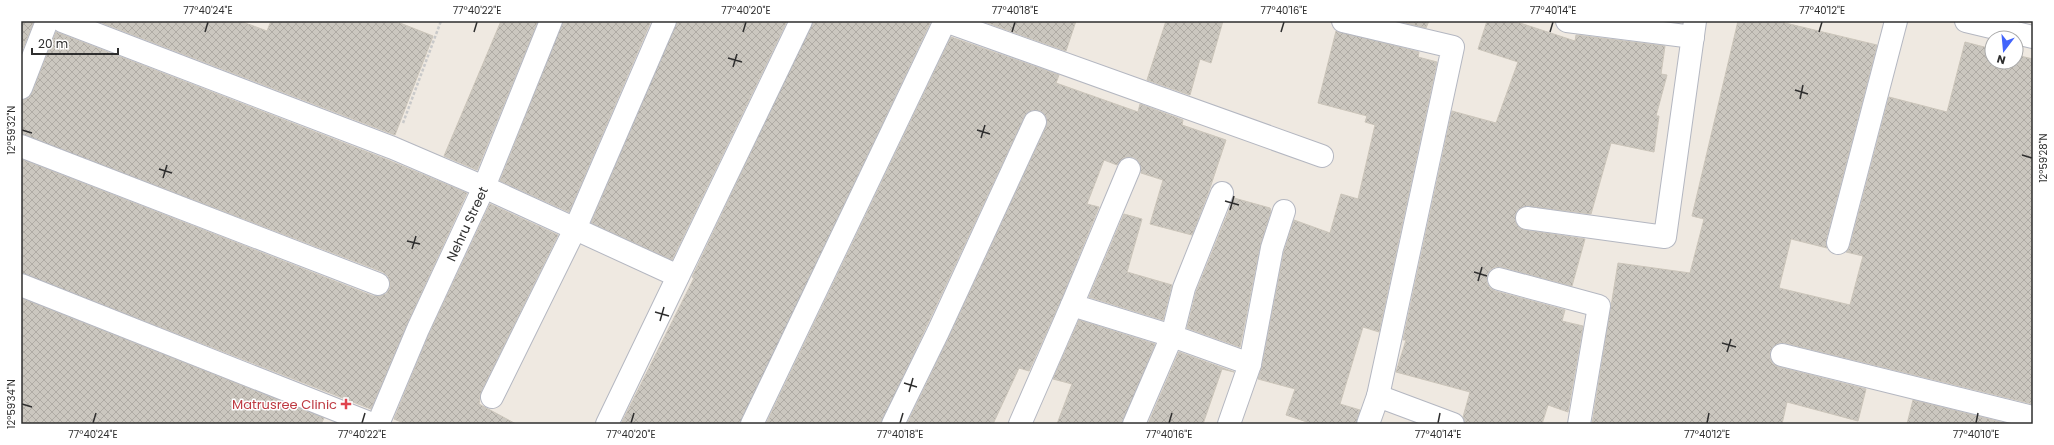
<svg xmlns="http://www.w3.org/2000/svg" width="2054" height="445" viewBox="0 0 2054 445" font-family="Poppins,sans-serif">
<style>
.building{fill:url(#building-cross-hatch);stroke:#cbc5ba}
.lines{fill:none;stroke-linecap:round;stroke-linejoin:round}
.minor-casing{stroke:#b4b7c1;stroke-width:24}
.path{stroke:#c9c9c9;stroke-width:2.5;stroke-dasharray:3 2;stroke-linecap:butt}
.minor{stroke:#fff;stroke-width:22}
.ticks{fill:none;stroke:#2e2e2e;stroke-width:1.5}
.health-dot{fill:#e0444e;stroke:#fff;stroke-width:1.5}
.labels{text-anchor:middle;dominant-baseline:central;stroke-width:3;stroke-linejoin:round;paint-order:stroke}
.street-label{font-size:13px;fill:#2e2e2e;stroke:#fff}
.health-label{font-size:13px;fill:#be3a42;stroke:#fff;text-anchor:end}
.neatline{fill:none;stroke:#2e2e2e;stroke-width:1.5}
.ticks-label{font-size:10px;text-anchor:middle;fill:#2e2e2e}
</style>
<defs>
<pattern id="building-cross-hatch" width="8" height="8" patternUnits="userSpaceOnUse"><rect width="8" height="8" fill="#cbc7bf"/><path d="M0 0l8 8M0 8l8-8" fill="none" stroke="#afaba4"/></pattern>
</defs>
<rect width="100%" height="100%" fill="#efe9e1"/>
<path class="building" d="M21,21h13l-13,32z
M97,21h143l27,10 4,-10h124l38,15 -38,99z
M501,21h37l-61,149 -33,-14z
M563,21h88l-82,191 -69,-31z
M677,21h110l-115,239 -81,-37z
M813,21h118l-191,403h-119l73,-146 -2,-1 3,-6z
M982,21h94l-10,30z
M1166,21h57l-12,42 -11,-4 -10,36 -43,-15z
M1397,21h32l-3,7z
M1487,21h27l61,20 1,-6 89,11 -4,28 6,1 -11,41h3l-5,36 -43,-9 -20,71 -63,-8 -6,1 -5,4 -2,5 1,7 4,5 5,2 60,9 -13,47 -70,-19h-7l-5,3 -3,5v8l3,5 5,3 70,19 -3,11 21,5 -15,86 -20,-7 -6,19h-77l-2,-7 7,-25 -74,-20 10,-32h-3l49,-229 44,12 22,-61 -40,-13z
M1738,21h39l100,24 -51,195 1,8 -36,-9 -12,49 71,17 13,-49 -17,-4 4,-6 39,-149 58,15 18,-70 27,7v13h24v-7l17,4v345l-248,-61h-6l-6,4 -3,5v6l3,6 6,3 87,22 -8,32 -71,-19 -5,22h-190l26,-161 72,10 14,-54 -12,-3z
M1336,31l83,21 -1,5 19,5 -58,270 -16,-5 -23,77 20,6 -4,14h-43l-27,-9 9,-26 -37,-10 4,-13 22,-115 10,-31 36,13 11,-39 17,5 17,-74 -10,-3 2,-6 -49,-13z
M56,32l332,128 79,33 -60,131 -36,85 -350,-136v-114l352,137h7l6,-2 4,-6v-6l-2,-6 -5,-4 -362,-138v-34l7,-2 4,-5z
M951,37l108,38 -3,8 82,29 2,-8 43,16 -1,5 44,15 -17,51 -17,44 -42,-11 13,-44 -22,-7 -2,-11 -6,-5h-5l-6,2 -5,6 -13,-5 -17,44 12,3 -38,93 -32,71 -10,-3 -26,56h-86l42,-87 97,-210 1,-7 -2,-5 -5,-4 -7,-1 -5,2 -4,5 -143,307h-115z
M1234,198l36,10 1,3 -11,35 -20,101 -53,-19 9,-36z
M490,204l68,31 -77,157 -2,12 37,20h-110l-12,-5 35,-85z
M1124,214l18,5 -15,53 45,13 -9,35 -74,-23z
M21,298l303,120 -3,6h-300z
M1079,320l76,24 -33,80h-65l15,-40 -19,-5z
M1179,352l55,20 -12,-3 -19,55h-55z
M1913,400l96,24h-102z"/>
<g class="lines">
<g class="minor-casing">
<g id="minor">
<path d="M62,21l331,127 91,39 194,89"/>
<path d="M945,21l377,135"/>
<path d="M1343,21l110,26 -75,349"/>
<path d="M1567,21l126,16"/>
<path d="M1966,21l67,16"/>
<path d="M21,88l26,-67"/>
<path d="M21,146l357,138"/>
<path d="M1129,169l-57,136 100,31 -38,88"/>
<path d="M1222,193l-38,95 -12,48 78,28"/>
<path d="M1527,218l138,19 30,-216"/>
<path d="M1838,243l58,-222"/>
<path d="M1499,279l100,27 -20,118"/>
<path d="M21,285l351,139"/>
<path d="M1782,355l251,62"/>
<path d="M492,397l83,-168 90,-208"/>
<path id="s1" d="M378,424l40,-95 66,-142 67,-166"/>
<path d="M607,424l194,-403"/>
<path d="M752,424l193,-403"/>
<path d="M893,424l45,-92 97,-210"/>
<path d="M1020,424l52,-119"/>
<path d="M1229,424l21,-60 22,-116 12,-37"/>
<path d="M1368,424l10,-28 75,28"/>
</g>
</g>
<path class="path" d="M403,123l38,-102"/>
<use href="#minor" class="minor"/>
</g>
<path class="ticks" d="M205,32l3,-10M474,32l3,-10M743,32l3,-10M1012,32l3,-10M1281,32l3,-10M1550,32l3,-10M1819,32l3,-10M728,58l14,4M733,67l4,-13M1795,90l13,4M1800,99l3,-14M22,130l10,3M977,130l13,4M981,138l4,-13M2022,155l10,3M159,169l13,4M163,178l4,-13M1225,201l14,4M1230,210l4,-14M407,241l13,3M412,249l4,-13M1474,272l13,4M1478,281l4,-14M655,312l14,4M660,321l4,-14M1722,343l14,4M1727,352l4,-13M904,383l13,4M909,392l4,-14M22,404l10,3M93,423l3,-10M362,423l3,-10M631,423l3,-10M900,423l3,-10M1169,423l3,-10M1438,423l2,-10M1707,423l2,-10M1976,423l2,-10"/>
<path class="health-dot" d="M344 398h4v4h4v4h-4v4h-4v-4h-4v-4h4z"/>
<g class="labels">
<g class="street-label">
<text stroke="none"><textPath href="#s1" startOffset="219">Nehru Street</textPath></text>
</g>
<g class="health-label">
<text x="337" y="404">Matrusree Clinic</text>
</g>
</g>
<rect width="2054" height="445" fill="none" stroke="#ffffff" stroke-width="44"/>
<g transform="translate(2004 50) rotate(196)"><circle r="19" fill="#ffffff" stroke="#ababab"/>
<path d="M0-3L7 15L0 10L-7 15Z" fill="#4264fb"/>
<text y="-6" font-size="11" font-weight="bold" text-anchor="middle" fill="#2e2e2e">N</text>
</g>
<path d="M32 48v6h86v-6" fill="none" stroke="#2e2e2e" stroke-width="2"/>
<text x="38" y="48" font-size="12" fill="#2e2e2e" stroke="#ffffff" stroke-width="3" paint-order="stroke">20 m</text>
<rect x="22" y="22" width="2010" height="401" class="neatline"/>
<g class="ticks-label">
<text x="208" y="14">77°40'24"E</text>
<text x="477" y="14">77°40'22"E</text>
<text x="746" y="14">77°40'20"E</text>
<text x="1015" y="14">77°40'18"E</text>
<text x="1284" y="14">77°40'16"E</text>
<text x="1553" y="14">77°40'14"E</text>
<text x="1822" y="14">77°40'12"E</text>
<text transform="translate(11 130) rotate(-90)" y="4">12°59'32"N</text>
<text transform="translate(2043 158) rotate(-90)" y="4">12°59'28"N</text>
<text transform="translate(11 404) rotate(-90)" y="4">12°59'34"N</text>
<text x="93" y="438">77°40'24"E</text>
<text x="362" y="438">77°40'22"E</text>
<text x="631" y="438">77°40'20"E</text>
<text x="900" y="438">77°40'18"E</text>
<text x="1169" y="438">77°40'16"E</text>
<text x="1438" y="438">77°40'14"E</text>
<text x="1707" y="438">77°40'12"E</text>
<text x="1976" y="438">77°40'10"E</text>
</g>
</svg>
